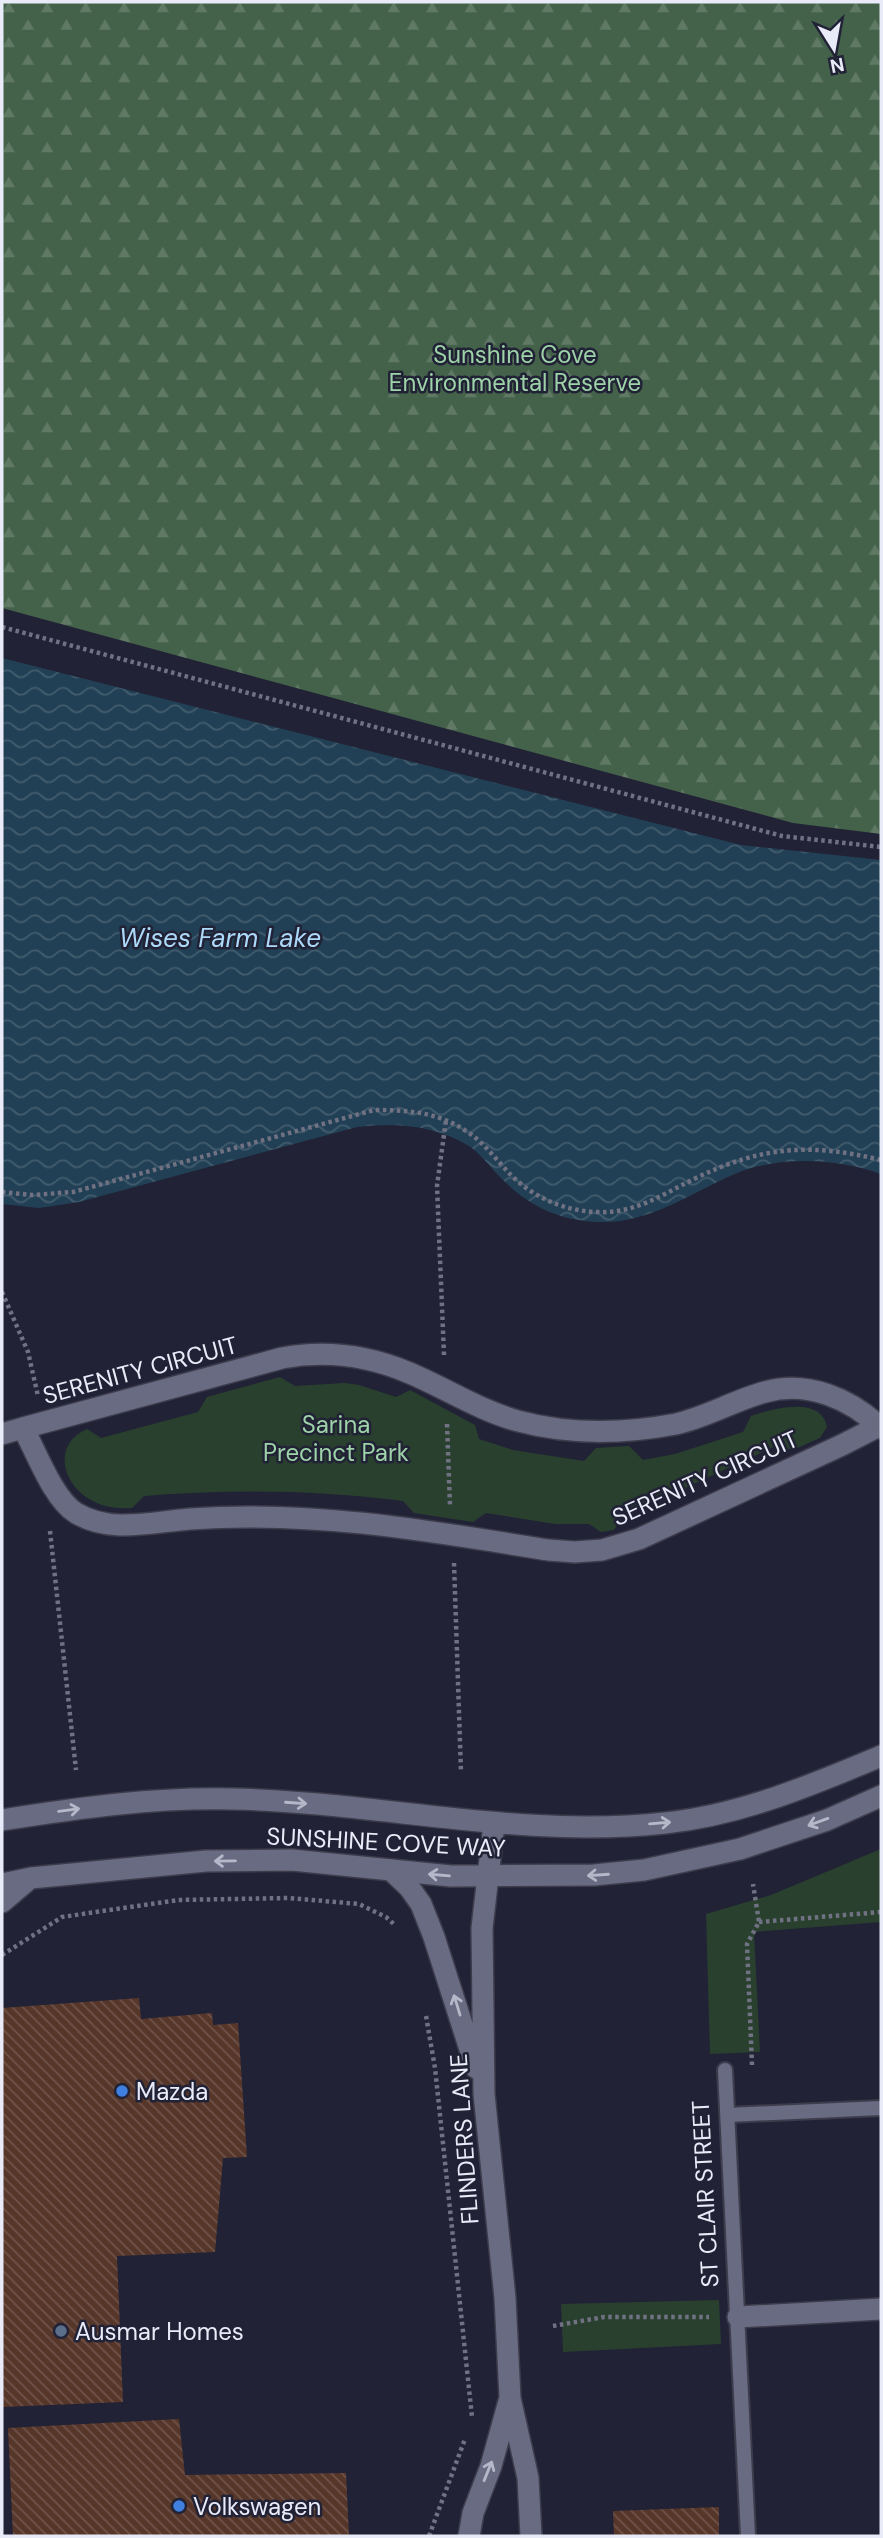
<svg xmlns="http://www.w3.org/2000/svg" width="883" height="2538" viewBox="0 0 883 2538" font-family="'DM Sans',sans-serif">
<style>
.forest{fill:url(#forest-firs)}
.park{fill:#29402e}
.water{fill:url(#water-waves)}
.building{fill:url(#building-back-hatch)}
.lines{fill:none;stroke-linecap:round;stroke-linejoin:round}
.lane-casing{stroke:#3c3c4c;stroke-width:18}
.street-casing{stroke:#3c3c4c;stroke-width:24}
.secondary-casing{stroke:#3c3c4c;stroke-width:24}
.path{stroke:#707182;stroke-width:4.5;stroke-dasharray:3.5 3.5;stroke-linecap:butt}
.lane{stroke:#696b82;stroke-width:14}
.street{stroke:#696b82;stroke-width:21}
.secondary{stroke:#696b82;stroke-width:21}
.oneway{stroke:#b6b8c9}
.shop-dot{fill:#3f7fe0;stroke:#212235;stroke-width:2.5}
.service-dot{fill:#5c6f8a;stroke:#212235;stroke-width:2.5}
.labels{text-anchor:middle;dominant-baseline:central;stroke-width:5;stroke-linejoin:round;paint-order:stroke}
.park-label{font-size:24px;fill:#9ed3a9;stroke:#212235}
.street-label{font-size:24px;fill:#e9ebf8;stroke:#212235}
.poi-label{font-size:24px;fill:#e9ebf8;stroke:#212235;text-anchor:start}
.water-label{font-size:26px;font-style:italic;fill:#acd9f9;stroke:#212235}
</style>
<defs>
<pattern id="forest-firs" width="22" height="20" patternUnits="userSpaceOnUse" patternTransform="scale(1.75)"><rect width="22" height="20" fill="#44624a"/><path d="M5 1l3.5 6h-7zM16 11l3.5 6h-7z" fill="#5f7965"/></pattern>
<pattern id="water-waves" width="16" height="10" patternUnits="userSpaceOnUse" patternTransform="scale(1.75)"><rect width="16" height="10" fill="#224055"/><path d="M0 5q4-4 8 0t8 0" fill="none" stroke="#425c6e"/></pattern>
<pattern id="building-back-hatch" width="6" height="6" patternUnits="userSpaceOnUse" patternTransform="scale(1.75)"><rect width="6" height="6" fill="#57362a"/><path d="M-1 5l2 2M0 0l6 6M5-1l2 2" fill="none" stroke="#6f534a"/></pattern>
</defs>
<rect width="100%" height="100%" fill="#212235"/>
<path class="forest" d="M2,2h879v832l-88,-11 -791,-215z"/>
<path class="park" d="M280,1377l15,9 50,-3 14,2 37,12 14,-7 65,35 4,14 34,11 71,11 12,-13 33,-2 14,14 32,-6 68,-22 8,-16c21,-7 70,-21 76,11l-7,11 -27,12 -17,-4 -154,71 -8,13 -13,2 -12,-8h-34l-69,-11 -13,9 -59,-9 -11,-12c-87,-11 -172,-12 -259,-5l-12,12c-15,1 -30,-1 -43,-9 -28,-17 -36,-55 -2,-70l14,9 97,-26 9,-15z
M881,1849v73l-127,10 6,120 -50,2 -4,-140 65,-19z
M719,2300l2,44 -158,8 -2,-48z"/>
<path class="water" d="M2,658l739,187 140,15v314c-45,-16 -106,-19 -151,2 -44,20 -82,48 -133,46 -41,-2 -70,-17 -98,-46 -9,-9 -19,-23 -30,-30 -35,-21 -73,-24 -112,-19l-278,75 -40,6 -37,-4z"/>
<path class="building" d="M139,1998l2,21 71,-6 1,12 25,-2 9,134 -24,1 -8,94 -98,4 6,146 -121,5v-399z
M179,2419l6,56 161,-2 3,63h-336l-5,-108z
M719,2507v29h-105l-1,-25z"/>
<g class="lines">
<g class="lane-casing">
<path id="lane" d="M725,2070l23,466
M728,2115l153,-7"/>
</g>
<g class="street-casing">
<path id="street" d="M879,1426l-37,19 -203,94 -37,11 -27,2 -27,-2c-117,-19 -238,-40 -358,-31 -38,3 -79,15 -114,-6 -23,-14 -40,-62 -53,-85l259,-70c43,-8 84,-3 125,14 37,15 71,38 111,49 52,14 105,13 158,3 31,-7 59,-24 89,-32 43,-12 86,7 116,36
M2,1434l21,-6
M391,1870l18,17 12,17 13,33 42,131
M488,1876l-6,52 2,166 21,204 5,100 18,80 3,58
M738,2317l143,-8
M469,2536l4,-23 18,-47 18,-65"/>
</g>
<g class="secondary-casing">
<path id="secondary" d="M2,1820c76,-12 153,-23 231,-21 145,3 287,40 432,24 76,-8 147,-38 216,-67
M488,1876l6,-52
M2,1884l29,-6 175,-17 86,-1 159,16 143,-1 50,-5 96,-21 87,-29 54,-24
M2,1902l27,-23"/>
</g>
<path class="path" d="M2,627l780,209 99,11
M2,1192l30,3 41,-3 301,-82c33,0 64,2 92,21 18,11 31,30 45,44 23,23 54,36 86,37 38,2 66,-18 99,-34 66,-32 115,-35 185,-18
M2,1292l26,60 10,44
M444,1355l-7,-169 9,-66
M447,1424l3,82
M50,1531l26,239
M454,1563l7,209
M759,1922l122,-10
M2,1955l60,-38 116,-17 111,-2 70,6 27,13 10,9
M426,2016l9,52 37,349
M752,2065l-5,-121 12,-22 -6,-38
M553,2326l51,-9h105
M429,2536l36,-97"/>
<use href="#lane" class="lane"/>
<use href="#street" class="street"/>
<use href="#secondary" class="secondary"/>
</g>
<defs><path id="oneway-shaft" d="M-6 0H5M1.5-3L5.5 0L1.5 3" fill="none" stroke-width="1.6" stroke-linecap="round" stroke-linejoin="round" transform="scale(1.75)"/></defs>
<g class="oneway">
<use href="#oneway-shaft" transform="translate(296 1803) rotate(4)"/>
<use href="#oneway-shaft" transform="translate(69 1810) rotate(-7)"/>
<use href="#oneway-shaft" transform="translate(818 1822) rotate(160)"/>
<use href="#oneway-shaft" transform="translate(660 1823) rotate(-5)"/>
<use href="#oneway-shaft" transform="translate(225 1861) rotate(179)"/>
<use href="#oneway-shaft" transform="translate(439 1875) rotate(-175)"/>
<use href="#oneway-shaft" transform="translate(598 1875) rotate(176)"/>
<use href="#oneway-shaft" transform="translate(457 2005) rotate(-107)"/>
<use href="#oneway-shaft" transform="translate(488 2471) rotate(-68)"/>
</g>
<g class="shop-dot">
<circle cx="122" cy="2091" r="7"/>
<circle cx="179" cy="2506" r="7"/>
</g>
<circle class="service-dot" cx="61" cy="2331" r="7"/>
<g class="labels">
<g class="park-label">
<text x="515" y="354">Sunshine Cove<tspan x="515" dy="28">Environmental Reserve</tspan></text>
<text x="336" y="1424">Sarina<tspan x="336" dy="28">Precinct Park</tspan></text>
</g>
<g class="street-label">
<text transform="translate(140 1370) rotate(-15)">SERENITY CIRCUIT</text>
<text transform="translate(705 1478) rotate(-24)">SERENITY CIRCUIT</text>
<text transform="translate(386 1842) rotate(3)">SUNSHINE COVE WAY</text>
<text transform="translate(464 2139) rotate(-94)">FLINDERS LANE</text>
<text transform="translate(705 2194) rotate(-93)">ST CLAIR STREET</text>
</g>
<g class="poi-label">
<text x="136" y="2091">Mazda</text>
<text x="75" y="2331">Ausmar Homes</text>
<text x="193" y="2506">Volkswagen</text>
</g>
<g class="water-label">
<text x="220" y="938">Wises Farm Lake</text>
</g>
</g>
<rect width="883" height="2538" fill="none" stroke="#e9ebf8" stroke-width="7"/>
<g transform="translate(834 49) rotate(169)" stroke="#212235" stroke-width="5" paint-order="stroke">
<path d="M0-5L12 26L0 18L-12 26Z" fill="#e9ebf8"/>
<text y="-10" font-size="19" font-weight="bold" text-anchor="middle" fill="#e9ebf8">N</text>
</g>
</svg>
